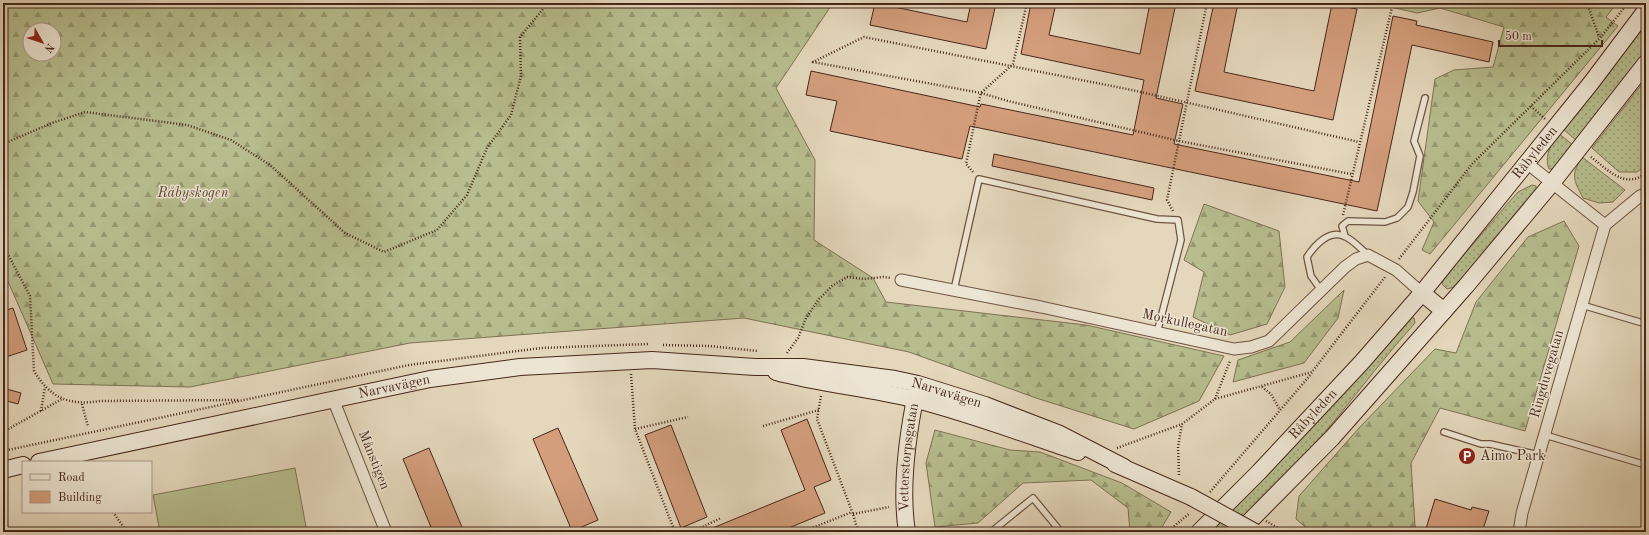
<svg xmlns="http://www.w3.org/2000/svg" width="1649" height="535" viewBox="0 0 1649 535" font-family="'Old Standard TT',serif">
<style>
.grass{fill:url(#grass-dots);stroke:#7f7254}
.forest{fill:url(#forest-firs);stroke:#7f7254;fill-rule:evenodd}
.pitch{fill:#b7bd8e;stroke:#7f7254}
.building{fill:#d49e7d;stroke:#47271a}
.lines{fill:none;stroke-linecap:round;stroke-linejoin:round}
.lane-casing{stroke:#6e5342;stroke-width:8}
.street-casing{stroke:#6e5342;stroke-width:13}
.secondary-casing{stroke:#47271a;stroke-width:18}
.path{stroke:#47271a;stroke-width:2.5;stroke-dasharray:1 2;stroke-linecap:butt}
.lane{stroke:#ede5d3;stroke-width:5.5}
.street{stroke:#ede5d3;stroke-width:11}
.secondary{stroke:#ede5d3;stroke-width:16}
.secondary-bridge-casing{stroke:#47271a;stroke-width:18;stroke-linecap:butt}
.path-bridge{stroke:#47271a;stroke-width:2.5;stroke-dasharray:1 2;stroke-linecap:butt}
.secondary-bridge{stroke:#ede5d3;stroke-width:16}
.labels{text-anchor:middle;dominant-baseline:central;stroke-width:3;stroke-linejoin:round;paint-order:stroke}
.street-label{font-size:14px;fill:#47271a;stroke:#ede5d3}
.park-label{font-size:14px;font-style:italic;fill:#5d4531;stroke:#ede5d3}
.poi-label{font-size:14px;fill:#47271a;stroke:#ede5d3;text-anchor:start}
</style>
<defs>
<pattern id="grass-dots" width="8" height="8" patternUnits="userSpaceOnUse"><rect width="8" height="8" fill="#b7bd8e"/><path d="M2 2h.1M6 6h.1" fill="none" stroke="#979a73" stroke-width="1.8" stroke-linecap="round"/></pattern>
<pattern id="forest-firs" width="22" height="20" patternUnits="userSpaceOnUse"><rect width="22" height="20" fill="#b7bd8e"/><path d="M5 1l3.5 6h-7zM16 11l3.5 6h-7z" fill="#979a73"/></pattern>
</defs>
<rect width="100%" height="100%" fill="#e4d7bb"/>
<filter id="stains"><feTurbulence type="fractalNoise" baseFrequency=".005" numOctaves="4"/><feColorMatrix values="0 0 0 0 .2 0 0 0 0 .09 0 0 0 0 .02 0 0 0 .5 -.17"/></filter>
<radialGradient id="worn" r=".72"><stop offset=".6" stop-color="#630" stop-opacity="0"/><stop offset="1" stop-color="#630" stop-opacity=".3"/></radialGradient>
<path class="grass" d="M1646,20v32l-69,89 -15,-13z
M1646,79v86l-9,7h-18l-27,-24z
M1558,133l15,12 -19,24h-5c-5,-11 2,-27 9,-36z
M1582,157l43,33 -12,12 -14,1 -16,-5c-10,-19 -12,-23 -1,-41z
M1532,185l4,1v5l-82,96 -7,2 -5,-5 2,-6 66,-77 8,-9z
M1410,317l4,1 1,5c-28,31 -53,64 -79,96 -34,40 -71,76 -107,113h-19z"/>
<path class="forest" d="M3,3h830l-57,85 39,72 -1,80 59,38 13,24 200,23 138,31 -25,45 -65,28 -98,-31 -127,-46 -165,-34 -334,25 -220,44 -137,-3 -50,-114zM30,30h24v24h-24z
M1373,3h244l-11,14 12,9 -188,228 -8,-4 12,-28 -16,-21 17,-122 19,-9 39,-3 11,-40 -64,-19 -23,5z
M1204,204l75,27 6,56 -18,37 -37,11 -37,-18 11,-45 -20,-12z
M1564,221l15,25 -54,185 -85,-23 -29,55 4,63 3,6h-107l-15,-13 3,-23 60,-68 76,-79 21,4 20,-51 52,-65z
M1344,290l-6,28 -34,45 -71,19 5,-22 52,-18z
M935,430l75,20 30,2 82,31 49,29 -12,20h-29l-2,-24 -37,-28 -68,3 -45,40 -43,4 -9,-64z"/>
<path class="pitch" d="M295,468l12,64h-147l-7,-37z"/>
<path class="building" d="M875,3l92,19 4,-19h25l-10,46 -116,-24z
M1031,3h25l-7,32 91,19 10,-51h26l-20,95 27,6 -9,40 185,38 34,-166 24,5 -1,4 77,17 -4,20 -77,-17 -35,166 -407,-85 -8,33 -132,-28 7,-30 -31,-6 5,-24 169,36 1,-3 152,31 11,-55 -123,-26z
M1214,3h24l-14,69 90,19 18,-87 25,5 -24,111 -138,-29z
M994,154l160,34 -2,12 -160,-34z
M13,308l14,42 -24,8v-47z
M3,388l18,5 -3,11 -15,-4z
M807,419l24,61 -17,7 11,26 -46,19h-76l102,-42 -24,-60z
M671,425l36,92 -26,11 -36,-93z
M558,428l40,92 -26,11 -39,-92z
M429,448l35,84h-31l-30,-73z
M1435,499l36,11 1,-3 17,4 -7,21h-57z"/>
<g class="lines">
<g class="lane-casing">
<path id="lane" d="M1345,236l-3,-10 6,-5 37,1 12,-4 11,-11 5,-15 7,-36 -6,-15 11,-43
M954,290l25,-111 178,40 21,1 3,20 -24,93
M1321,290l-10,-14 -4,-19c8,-12 23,-29 39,-20 8,4 15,12 22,18
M1582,305l64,19
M1444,432l37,12h9l49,11
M1545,435l101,30
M991,532l42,-34 28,34"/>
</g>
<g class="street-casing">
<path id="street" d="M1527,163l78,62
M901,280l140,27 193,42 17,-2 18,-6 76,-74 11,-8 12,-4 28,15 26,23
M333,399l53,133
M1519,532l3,-19 83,-288 35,-29 6,-2"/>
</g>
<g class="secondary-casing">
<g id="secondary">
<path d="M1422,293l22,18"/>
<path d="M776,372c45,12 92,16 137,27 56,14 111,35 165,53"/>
<path id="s1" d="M39,462l391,-83 90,-12 132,-7 103,7h48l92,12 23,5 67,21 75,29 64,33"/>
<path d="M1115,464l76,33"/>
<path d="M3,470l20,-5"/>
<path id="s2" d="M907,532c-7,-44 1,-100 10,-143"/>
<path id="s3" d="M1199,532l60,-60 103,-110 60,-69 169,-210 55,-73"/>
<path d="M1239,532l93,-94 134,-152 86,-103 94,-120"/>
</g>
</g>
<path class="path" d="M1587,3l12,34
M1531,106l14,13
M3,144l49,-21 33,-11 102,13 44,15 39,25 75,68 39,19 53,-22 30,-35 20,-47 24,-33 10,-39 -1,-39 28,-34
M1591,157c16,12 34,33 55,16
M973,172l-7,-8 13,-63 2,-8 32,-29 14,-61
M1351,174l-172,-33 -171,-40 -27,-8 -168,-31 51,-25 268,53 227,52
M1173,211l-6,-11 40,-197
M1343,215l50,-212
M3,245l27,51 4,75c16,27 35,35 66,30l139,-1
M1399,259l73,-95 128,-126 28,-35
M663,345l46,1 49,5
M787,353l11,-15 8,-20 13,-19 13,-13 15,-9 17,2 19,-2 8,1
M631,374l4,55 40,103
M1262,387l9,7 9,16
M821,396l-4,23 36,95 5,18
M1215,399l15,-38
M82,404l6,23
M41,411l4,-24
M763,426l56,-16
M635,429l53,-12
M3,432l59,-33
M1117,448l65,-24 33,-25 97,-27 73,-95
M3,451l406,-86 132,-17 107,-4
M1179,475l-1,-28 4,-23
M1210,492l102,-119
M113,512l14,20
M853,514l36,-7
M1278,528l8,4
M692,532l29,-14
M802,532l50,-20
M1167,532l23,-19"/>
<use href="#lane" class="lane"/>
<use href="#street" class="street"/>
<use href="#secondary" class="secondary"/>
<g class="secondary-bridge-casing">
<path id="secondary-bridge" d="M1191,497l64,35"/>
</g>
<path class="path-bridge" d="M1266,521l12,7"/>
<use href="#secondary-bridge" class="secondary-bridge"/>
</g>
<defs>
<g id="parking-disc" transform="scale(0.9)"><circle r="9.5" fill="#8f2418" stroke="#ede5d3"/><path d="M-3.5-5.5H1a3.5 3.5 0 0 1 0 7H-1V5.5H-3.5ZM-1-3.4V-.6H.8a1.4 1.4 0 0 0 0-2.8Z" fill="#fff"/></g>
</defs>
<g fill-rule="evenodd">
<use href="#parking-disc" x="1467" y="456"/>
</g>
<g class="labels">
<g class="street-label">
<text stroke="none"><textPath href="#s3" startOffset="507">Råbyleden</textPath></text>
<text transform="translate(1185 323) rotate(12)">Morkullegatan</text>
<text transform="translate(1547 374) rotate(-74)">Ringduvegatan</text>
<text stroke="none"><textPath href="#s1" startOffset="363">Narvavägen</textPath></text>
<text stroke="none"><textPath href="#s1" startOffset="920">Narvavägen</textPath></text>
<text stroke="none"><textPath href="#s3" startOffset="164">Råbyleden</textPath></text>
<text stroke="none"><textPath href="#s2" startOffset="75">Vetterstorpsgatan</textPath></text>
<text transform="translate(374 460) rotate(68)">Månstigen</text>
</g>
<g class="park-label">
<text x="193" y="193">Råbyskogen</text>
</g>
<g class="poi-label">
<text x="1480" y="456">Aimo Park</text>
</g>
</g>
<rect width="1649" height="535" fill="none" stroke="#e4d7bb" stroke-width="16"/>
<rect x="4" y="4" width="1641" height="527" fill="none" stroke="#47271a" stroke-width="2"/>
<rect x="8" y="8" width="1633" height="519" fill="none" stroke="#47271a"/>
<rect x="22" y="461" width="130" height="52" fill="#ede5d3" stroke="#ab9989"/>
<rect x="30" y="474" width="20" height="6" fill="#ede5d3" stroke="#ab9989"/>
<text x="58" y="481" font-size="12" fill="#47271a">Road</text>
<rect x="30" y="491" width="20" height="12" fill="#d49e7d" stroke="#ab9989"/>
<text x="58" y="501" font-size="12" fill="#47271a">Building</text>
<g transform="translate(42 42) rotate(129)"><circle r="19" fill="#ede5d3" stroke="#ab9989"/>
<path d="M0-3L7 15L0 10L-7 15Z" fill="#8f2418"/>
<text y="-6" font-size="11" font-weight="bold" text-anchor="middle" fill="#47271a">N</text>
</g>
<path d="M1499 40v6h103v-6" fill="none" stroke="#47271a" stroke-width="2"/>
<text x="1505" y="40" font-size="12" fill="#47271a" stroke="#ede5d3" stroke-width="3" paint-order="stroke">50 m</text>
<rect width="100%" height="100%" filter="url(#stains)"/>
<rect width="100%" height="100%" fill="url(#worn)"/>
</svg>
